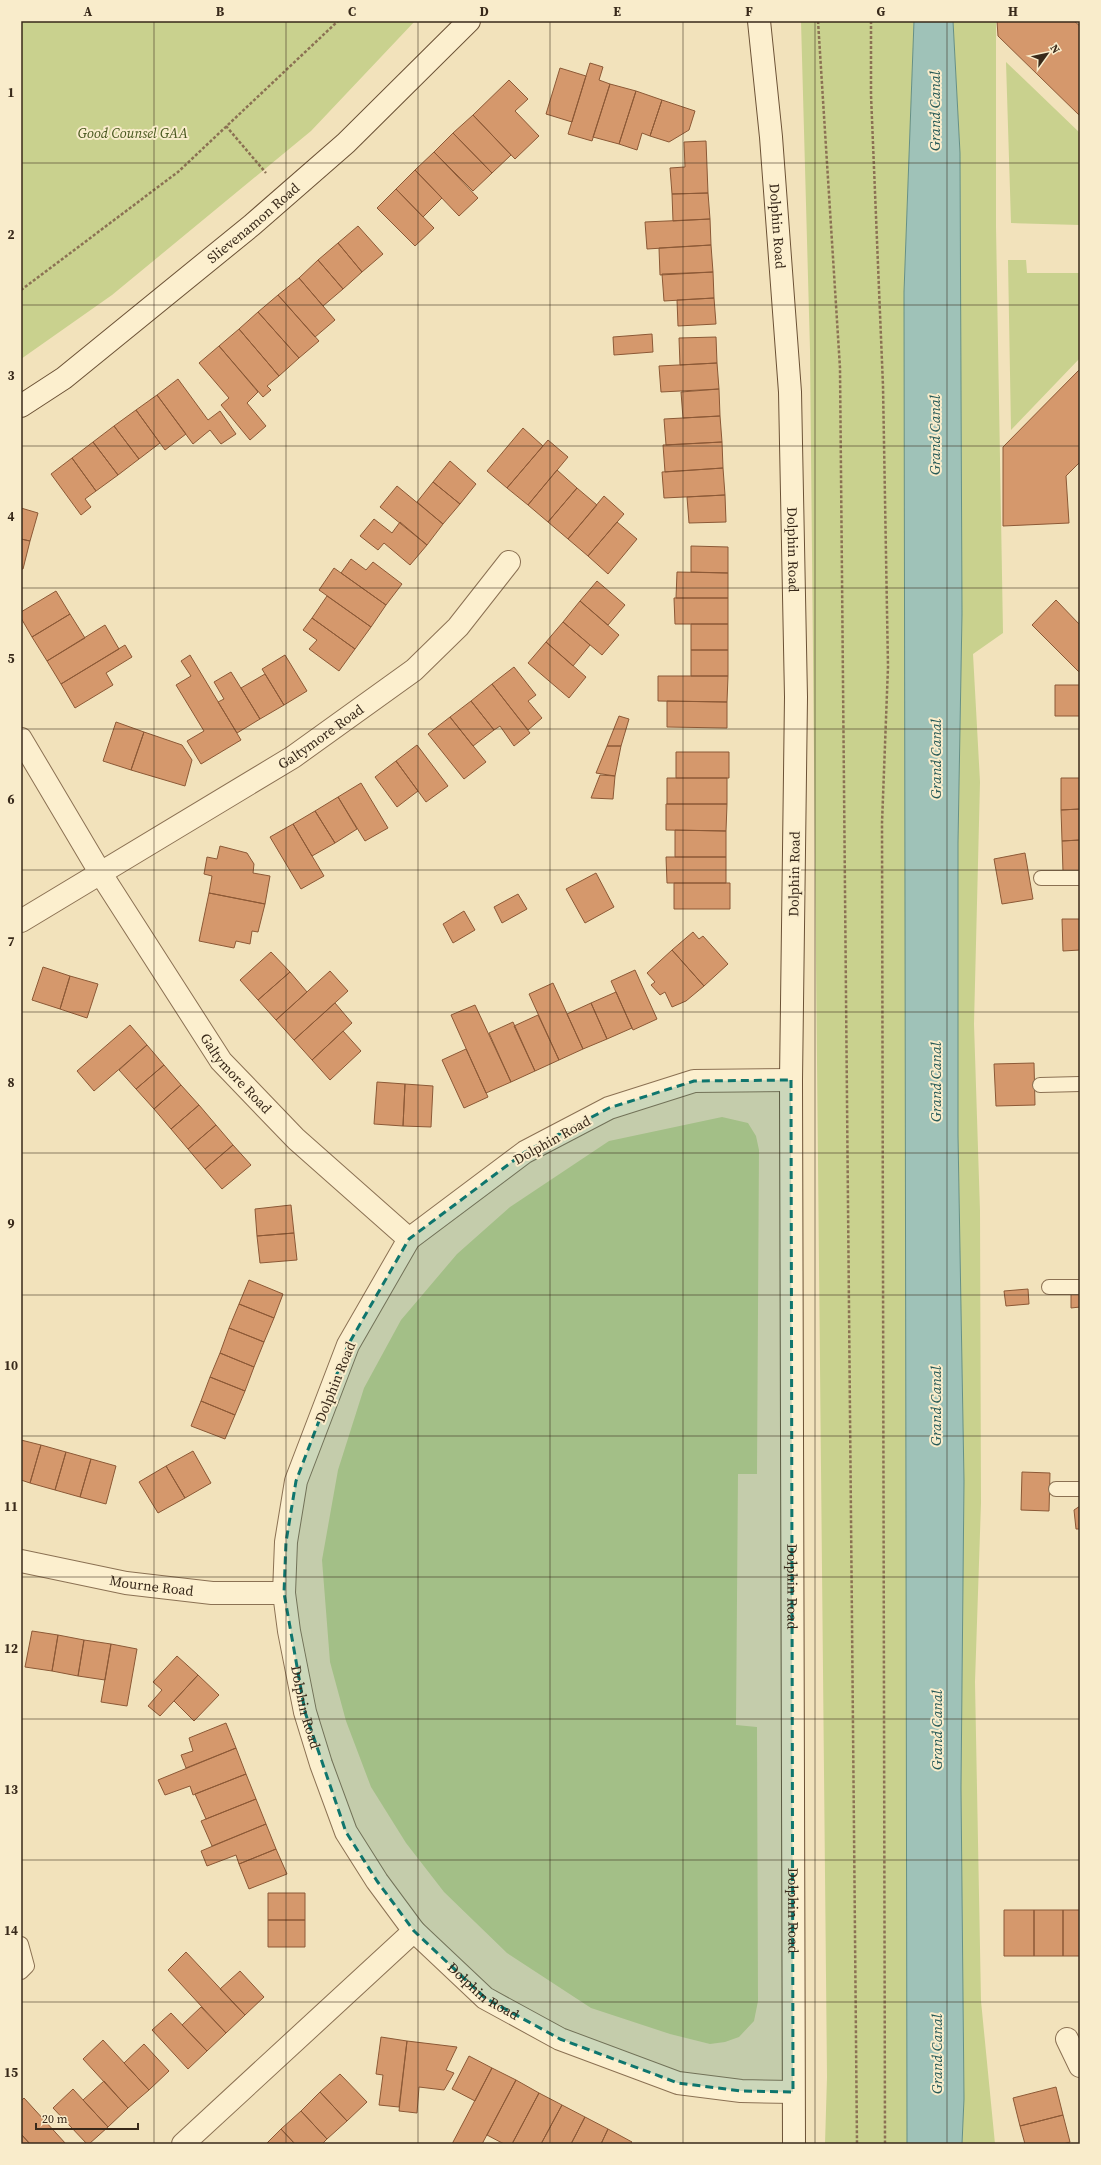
<svg xmlns="http://www.w3.org/2000/svg" width="1101" height="2165" viewBox="0 0 1101 2165" font-family="'Source Serif 4',serif">
<style>
.green{fill:#c9d18e}
.water{fill:#9fc2b8;stroke:#669086}
.building{fill:#d5986c;stroke:#8c5936}
.lines{fill:none;stroke-linecap:round;stroke-linejoin:round}
.lane-casing{stroke:#8b7153;stroke-width:16}
.street-casing{stroke:#8b7153;stroke-width:24}
.secondary-casing{stroke:#6c5236;stroke-width:24}
.path{stroke:#8b7153;stroke-width:2.5;stroke-dasharray:3 2;stroke-linecap:butt}
.lane{stroke:#fcefce;stroke-width:14}
.street{stroke:#fcefce;stroke-width:22}
.secondary{stroke:#fcefce;stroke-width:22}
.marked{fill:#0f766e;fill-opacity:0.2;stroke:#0f766e;stroke-width:3;stroke-dasharray:8 5;stroke-linejoin:round}
.grid{fill:none;stroke:#38291a;stroke-width:1;stroke-opacity:0.55}
.labels{text-anchor:middle;dominant-baseline:central;stroke-width:4;stroke-linejoin:round;paint-order:stroke}
.park-label{font-size:14px;font-style:italic;fill:#48571e;stroke:#f9eccb}
.street-label{font-size:14px;fill:#38291a;stroke:#f9eccb}
.water-label{font-size:15px;font-style:italic;fill:#275a57;stroke:#f9eccb}
.neatline{fill:none;stroke:#38291a;stroke-width:1.5}
.grid-label{font-size:13px;text-anchor:middle;font-weight:bold;fill:#38291a}
</style>
<rect width="100%" height="100%" fill="#f2e2bb"/>
<path class="green" d="M21,21h394l-104,110 -199,164 -91,64z
M801,21h113l-10,271 3,1852h-82l2,-67 -17,-1727z
M953,21h43v206l7,406 -30,21 7,128 -6,242 6,187 1,292 -6,179 6,319 14,143h-33l2,-45 -3,-311 3,-307 -6,-346v-292l4,-229 -2,-461z
M1006,62l74,71v92l-69,-2z
M1008,260h18l1,13h53v85l-69,72z
M722,1117l26,6 8,13 3,14 -2,324h-19l-2,251 21,2 1,274 -4,20 -15,16 -14,5 -15,2 -40,-10 -79,-26 -84,-55 -63,-61 -38,-49 -35,-56 -25,-66 -16,-59 -8,-102 16,-90 26,-82 37,-68 56,-66 53,-47 99,-66z"/>
<path class="water" d="M914,21h39l7,132 2,461 -4,229v292l6,346 -3,307 3,311 -2,45h-55l-3,-1852z"/>
<path class="building" d="M997,21h77l6,5v90l-82,-80z
M590,63l13,4 -4,13 11,4 -18,57 -24,-7z
M560,68l26,8 -14,46 -26,-8z
M509,80l19,19 -13,12 24,25 -24,23 -42,-44z
M610,84l26,7 -17,53 -26,-7z
M636,91l26,9 -12,36 -8,-3 -5,17 -18,-6z
M662,100l33,11 -6,19 -20,12 -19,-6z
M473,115l38,40 -19,18 -39,-40z
M453,133l39,40 -19,18 -39,-39z
M706,141l2,52 -36,1 -2,-26 15,-1 -1,-25z
M434,152l44,46 -19,18 -44,-46z
M415,170l27,28 -19,19 -27,-28z
M396,189l38,39 -19,18 -38,-38z
M708,193l2,26 -37,2 -1,-27z
M710,219l1,26 -64,4 -2,-27z
M358,226l25,28 -21,18 -24,-29z
M338,243l24,29 -19,17 -25,-29z
M711,245l2,27 -53,3 -1,-27z
M318,260l25,29 -20,17 -24,-28z
M713,272l1,26 -50,3 -2,-27z
M299,278l36,42 -20,17 -37,-42z
M278,295l41,46 -20,17 -41,-46z
M714,298l2,26 -38,2 -1,-26z
M258,312l41,46 -20,18 -40,-47z
M239,329l40,47 -12,10 4,4 -8,7 -44,-51z
M652,334l1,18 -39,3 -1,-18z
M716,337l1,26 -37,2 -1,-27z
M219,346l39,46 -11,11 19,23 -16,14 -29,-35 8,-7 -30,-35z
M717,363l2,26 -58,3 -2,-26z
M1080,369v93l-14,14 3,47 -66,3v-79z
M178,379l30,41 12,-9 16,23 -15,10 -11,-14 -17,14 -36,-49z
M719,389l1,27 -37,2 -2,-26z
M157,395l29,39 -21,16 -29,-40z
M136,410l24,33 -21,16 -25,-33z
M720,416l2,26 -56,3 -2,-26z
M114,426l25,33 -21,16 -25,-33z
M523,428l20,18 -36,42 -20,-17z
M548,440l20,17 -40,48 -21,-17z
M93,442l25,33 -22,16 -24,-33z
M722,442l1,26 -58,4 -2,-27z
M72,458l24,33 -11,8 6,8 -10,8 -30,-41z
M450,461l26,23 -16,20 -27,-22z
M723,468l2,27 -61,3 -2,-26z
M557,470l20,18 -29,34 -20,-17z
M433,482l27,22 -17,20 -26,-22z
M397,486l46,38 -16,21 -47,-38z
M577,488l20,17 -29,34 -20,-17z
M725,495l1,27 -37,1 -2,-26z
M604,496l20,18 -36,42 -20,-17z
M21,508l17,5 -8,28 -9,-2z
M374,519l18,14 8,-11 27,23 -17,20 -26,-22 -6,7 -18,-14z
M617,522l20,17 -29,35 -20,-18z
M21,539l9,2 -7,28h-2z
M691,546l37,1v26l-37,-1z
M351,559l15,11 7,-8 29,22 -16,21 -45,-32z
M334,568l52,37 -15,22 -52,-37z
M677,572l51,1v25h-52z
M597,581l28,24 -17,20 -28,-24z
M56,591l14,23 -38,23 -11,-19v-6z
M327,596l44,31 -16,22 -43,-31z
M674,598h54v26h-53z
M1056,600l24,25v48l-48,-48z
M580,601l39,34 -17,20 -39,-33z
M70,614l15,24 -38,23 -15,-24z
M312,618l43,31 -16,22 -30,-22 8,-9 -14,-10z
M563,622l27,23 -17,21 -27,-24z
M691,624h37v26h-37z
M105,625l14,24 -58,35 -14,-23z
M546,642l40,35 -17,21 -41,-35z
M125,645l7,12 -26,16 7,12 -38,23 -14,-24z
M691,650h37v26h-37z
M190,655l51,85 -40,24 -14,-23 17,-10 -28,-46 15,-9 -10,-15z
M285,655l22,36 -23,14 -22,-36z
M514,667l22,28 -8,6 14,17 -14,12 -36,-46z
M231,672l29,47 -23,14 -19,-31 6,-3 -10,-17z
M265,674l19,31 -24,14 -19,-31z
M658,676h70l-1,26 -69,-1z
M492,684l38,49 -16,13 -14,-20 -6,4 -23,-29z
M1055,685h25v31h-25z
M471,701l23,29 -21,16 -23,-29z
M667,701l60,1v26l-60,-1z
M619,716l10,3 -8,27h-14z
M450,717l36,45 -22,17 -36,-45z
M116,722l28,10 -13,38 -28,-9z
M144,732l38,13 10,15 -7,26 -54,-16z
M417,745l31,41 -22,16 -30,-41z
M607,746h14l-6,30 -19,-3z
M676,752h53v26h-53z
M396,761l22,30 -21,16 -22,-30z
M600,775l15,1 -2,23 -22,-1z
M667,778h60v26h-60z
M1061,778h19v31l-19,1z
M361,783l27,45 -23,13 -27,-44z
M338,797l19,32 -22,14 -20,-32z
M666,804h61l-1,27 -60,-1z
M1080,809v31l-18,1 -1,-31z
M315,811l20,32 -23,13 -19,-32z
M293,824l31,52 -23,13 -31,-52z
M675,830l51,1v26h-51z
M1080,840v32h-17l-1,-31z
M220,846l27,7 7,11 -1,9 17,3 -5,28 -56,-11 3,-17 -8,-2 3,-17 10,2z
M1025,853l8,46 -31,5 -8,-45z
M666,857h60v26h-59z
M596,873l18,34 -29,16 -19,-34z
M674,883h56v26h-56z
M209,893l56,11 -7,28 -6,-1 -2,13 -14,-3 -2,7 -35,-7z
M518,894l9,15 -25,14 -8,-16z
M464,911l11,19 -22,13 -10,-19z
M1062,919h18v31l-17,1z
M693,932l6,7 4,-3 25,28 -24,22 -32,-36z
M672,950l32,36 -18,15 -14,6 -7,-15 -5,3 -9,-10 4,-3 -8,-9z
M271,952l19,20 -32,28 -18,-20z
M43,967l27,9 -10,33 -28,-9z
M635,970l22,49 -24,11 -22,-49z
M330,971l18,20 -54,49 -18,-20z
M290,972l17,20 -31,28 -18,-20z
M70,976l28,8 -11,34 -27,-9z
M553,983l30,66 -24,11 -30,-66z
M616,992l16,36 -25,11 -16,-36z
M335,1003l17,20 -40,37 -18,-20z
M591,1003l16,36 -24,10 -16,-35z
M475,1005l36,77 -25,11 -35,-78z
M538,1015l21,45 -24,11 -21,-45z
M513,1022l22,49 -24,11 -22,-49z
M130,1025l17,20 -53,46 -17,-20z
M343,1031l18,20 -31,29 -18,-20z
M147,1045l17,20 -28,24 -17,-19z
M466,1049l22,48 -24,11 -22,-48z
M1034,1063l1,42 -39,1 -2,-42z
M164,1065l17,20 -27,24 -18,-20z
M377,1082l28,2 -2,42 -29,-2z
M405,1084l28,2 -2,41 -28,-1z
M181,1085l18,20 -28,24 -17,-20z
M199,1105l17,20 -28,24 -17,-20z
M216,1125l17,20 -28,24 -17,-20z
M233,1145l18,20 -29,24 -17,-20z
M291,1205l3,28 -37,3 -2,-27z
M294,1233l3,27 -37,3 -3,-27z
M249,1280l34,14 -9,24 -35,-14z
M1028,1289l1,15 -23,2 -2,-15z
M1071,1293h9v14l-9,1z
M239,1304l35,14 -10,24 -35,-14z
M229,1328l35,14 -10,25 -34,-14z
M220,1353l34,14 -9,24 -35,-14z
M210,1377l35,14 -10,24 -34,-14z
M201,1401l34,14 -10,24 -34,-13z
M21,1440l20,5 -11,38 -9,-3z
M41,1445l25,7 -11,38 -25,-7z
M193,1451l18,32 -26,15 -19,-32z
M66,1452l25,7 -11,38 -25,-7z
M91,1459l25,7 -10,38 -26,-7z
M166,1466l19,32 -27,15 -19,-31z
M1022,1472l28,1 -1,38 -28,-1z
M1080,1506v23h-4l-2,-19z
M32,1631l26,4 -6,36 -27,-4z
M58,1635l26,5 -6,36 -26,-5z
M84,1640l27,4 -6,36 -27,-4z
M111,1644l26,5 -10,57 -26,-4z
M177,1656l21,19 -38,41 -12,-10 14,-16 -9,-8z
M198,1675l21,20 -25,26 -20,-20z
M226,1723l10,25 -50,20 -5,-13 12,-4 -4,-13z
M236,1748l10,26 -53,21 -3,-9 -25,9 -7,-15z
M246,1774l10,25 -50,20 -11,-25z
M256,1799l10,25 -54,22 -11,-25z
M266,1824l10,25 -37,15 -3,-9 -29,11 -6,-15z
M276,1849l11,25 -38,15 -10,-25z
M268,1893h37v27h-37z
M1004,1910h30v46h-30z
M1034,1910h29v46h-29z
M1063,1910h17v46h-17z
M268,1920h37v27h-37z
M186,1952l59,63 -19,18 -58,-63z
M240,1971l24,26 -19,18 -25,-26z
M201,2007l25,26 -19,18 -25,-26z
M171,2013l36,38 -19,18 -36,-39z
M381,2037l26,4 -8,66 -20,-2 4,-30 -7,-1z
M103,2040l46,50 -21,18 -45,-49z
M407,2041l50,6 -11,23 8,3 -10,17 -25,-3 -2,26 -18,-2z
M144,2044l25,27 -20,19 -25,-27z
M469,2056l23,12 -17,33 -23,-12z
M492,2068l24,12 -34,64h-30z
M340,2074l27,28 -20,19 -27,-29z
M516,2080l23,13 -27,51h-8l-17,-9z
M104,2081l24,27 -20,19 -25,-27z
M1056,2087l7,28 -43,11 -7,-28z
M73,2089l35,38 -19,17h-2l-34,-36z
M320,2092l27,29 -20,18 -26,-28z
M539,2093l23,12 -21,39h-29z
M24,2098l42,46h-36l-9,-10v-33z
M562,2105l23,12 -14,27h-30z
M301,2111l26,28 -5,5h-27l-14,-15z
M1063,2115l7,27 -7,2h-38l-5,-18z
M585,2117l23,12 -7,15h-30z
M281,2129l14,15h-29z
M608,2129l24,13 -2,2h-29z
M21,2134l9,10h-9z"/>
<g class="lines">
<g class="lane-casing">
<path id="lane" d="M1041,878h39
M1040,1085l40,-1
M1049,1287h31
M1056,1489h24
M21,1944l6,22 -6,6"/>
</g>
<g class="street-casing">
<g id="street">
<path id="s1" d="M21,739l80,135 120,187 75,78 113,100"/>
<path id="s2" d="M21,921l272,-164 121,-87 44,-43 51,-65"/>
<path id="s3" d="M791,1080l-97,1 -85,27 -84,44 -116,87 -61,106 -52,136 -10,61 -2,51 5,38 16,81 16,52 25,68 31,49 37,50 71,67 75,41 118,44 63,8 52,1"/>
<path id="s4" d="M21,1561l105,22 86,10h72"/>
<path d="M1067,2039l13,27"/>
<path d="M183,2144l231,-213"/>
</g>
</g>
<g class="secondary-casing">
<g id="secondary">
<path id="s5" d="M759,21l12,116 19,255 6,305 -5,383 3,1064"/>
<path id="s6" d="M21,406l43,-28 188,-153 94,-82 123,-122"/>
</g>
</g>
<path class="path" d="M818,21l22,347 17,1776
M871,21v74l12,291 5,281 -6,156 3,1321
M226,126l40,47
M21,290l157,-118 160,-151"/>
<use href="#lane" class="lane"/>
<use href="#street" class="street"/>
<use href="#secondary" class="secondary"/>
</g>
<path class="marked" d="M791,1080l2,1012 -52,-1 -63,-8 -118,-44 -75,-41 -71,-67 -37,-50 -31,-49 -41,-120 -21,-119 2,-51 10,-61 52,-136 61,-106 116,-87 84,-44 85,-27z"/>
<path class="grid" d="M154,21v2123M286,21v2123M418,21v2123M550,21v2123M683,21v2123M815,21v2123M947,21v2123M21,163h1059M21,305h1059M21,446h1059M21,588h1059M21,729h1059M21,870h1059M21,1012h1059M21,1153h1059M21,1295h1059M21,1436h1059M21,1577h1059M21,1719h1059M21,1860h1059M21,2002h1059"/>
<g class="labels">
<g class="park-label">
<text x="133" y="133">Good Counsel GAA</text>
</g>
<g class="street-label">
<text stroke="none"><textPath href="#s6" startOffset="296">Slievenamon Road</textPath></text>
<text stroke="none"><textPath href="#s5" startOffset="206">Dolphin Road</textPath></text>
<text stroke="none"><textPath href="#s5" startOffset="530">Dolphin Road</textPath></text>
<text stroke="none"><textPath href="#s2" startOffset="352">Galtymore Road</textPath></text>
<text transform="translate(794 874) rotate(-89)">Dolphin Road</text>
<text stroke="none"><textPath href="#s1" startOffset="398">Galtymore Road</textPath></text>
<text transform="translate(552 1140) rotate(-29)">Dolphin Road</text>
<text transform="translate(335 1382) rotate(-68)">Dolphin Road</text>
<text stroke="none"><textPath href="#s4" startOffset="133">Mourne Road</textPath></text>
<text stroke="none"><textPath href="#s5" startOffset="1567">Dolphin Road</textPath></text>
<text stroke="none"><textPath href="#s3" startOffset="923">Dolphin Road</textPath></text>
<text stroke="none"><textPath href="#s5" startOffset="1891">Dolphin Road</textPath></text>
<text stroke="none"><textPath href="#s3" startOffset="1267">Dolphin Road</textPath></text>
</g>
<g class="water-label">
<text transform="translate(934 111) rotate(-90)">Grand Canal</text>
<text transform="translate(934 435) rotate(-90)">Grand Canal</text>
<text transform="translate(935 759) rotate(-90)">Grand Canal</text>
<text transform="translate(935 1082) rotate(-90)">Grand Canal</text>
<text transform="translate(935 1406) rotate(-90)">Grand Canal</text>
<text transform="translate(936 1730) rotate(-90)">Grand Canal</text>
<text transform="translate(936 2054) rotate(-90)">Grand Canal</text>
</g>
</g>
<rect width="1101" height="2165" fill="none" stroke="#f9eccb" stroke-width="44"/>
<g transform="translate(1047 54) rotate(57)" stroke="#f9eccb" stroke-width="3" paint-order="stroke">
<path d="M0-3L7 15L0 10L-7 15Z" fill="#38291a"/>
<text y="-6" font-size="11" font-weight="bold" text-anchor="middle" fill="#38291a">N</text>
</g>
<path d="M36 2123v6h102v-6" fill="none" stroke="#38291a" stroke-width="2"/>
<text x="42" y="2123" font-size="12" fill="#38291a" stroke="#f9eccb" stroke-width="3" paint-order="stroke">20 m</text>
<rect x="22" y="22" width="1057" height="2121" class="neatline"/>
<g class="grid-label">
<text x="88" y="16">A</text>
<text x="220" y="16">B</text>
<text x="352" y="16">C</text>
<text x="484" y="16">D</text>
<text x="617" y="16">E</text>
<text x="749" y="16">F</text>
<text x="881" y="16">G</text>
<text x="1013" y="16">H</text>
<text x="11" y="97">1</text>
<text x="11" y="239">2</text>
<text x="11" y="380">3</text>
<text x="11" y="521">4</text>
<text x="11" y="663">5</text>
<text x="11" y="804">6</text>
<text x="11" y="946">7</text>
<text x="11" y="1087">8</text>
<text x="11" y="1228">9</text>
<text x="11" y="1370">10</text>
<text x="11" y="1511">11</text>
<text x="11" y="1653">12</text>
<text x="11" y="1794">13</text>
<text x="11" y="1935">14</text>
<text x="11" y="2077">15</text>
</g>
</svg>
